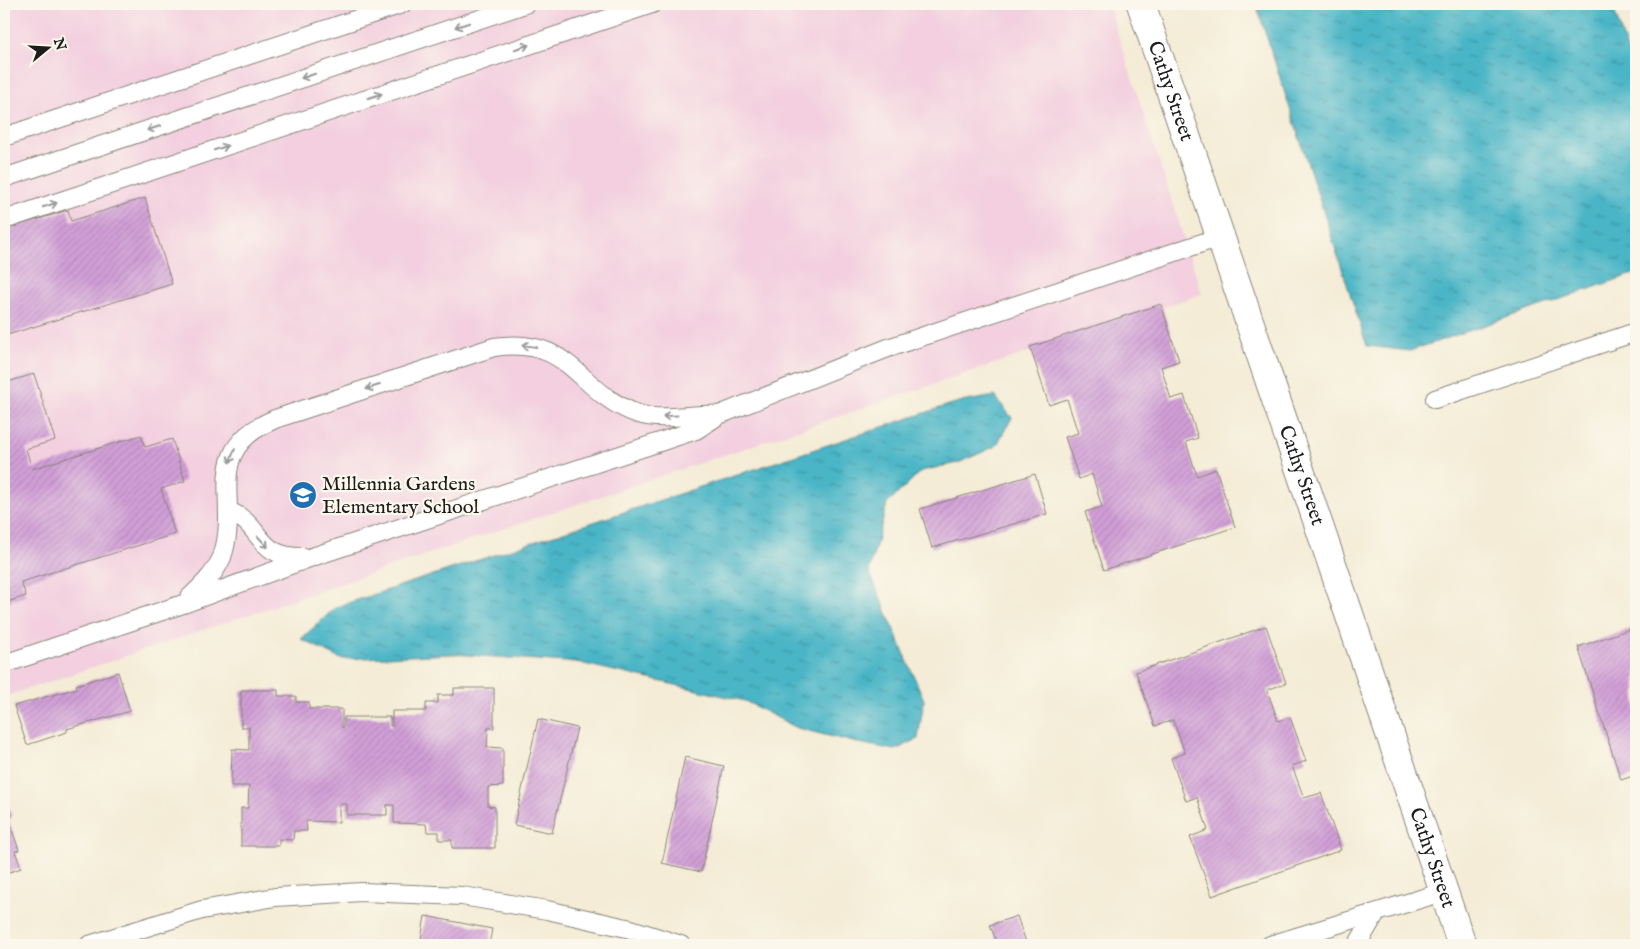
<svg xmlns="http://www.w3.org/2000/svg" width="1640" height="949" viewBox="0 0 1640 949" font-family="'IM FELL English',serif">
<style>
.built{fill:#f3cfdf}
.water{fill:url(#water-ripples);stroke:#326871}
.building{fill:url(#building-hatch)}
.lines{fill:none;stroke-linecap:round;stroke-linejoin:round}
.service-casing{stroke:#888479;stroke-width:20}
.minor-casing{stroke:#888479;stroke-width:30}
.service{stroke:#fff;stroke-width:18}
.minor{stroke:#fff;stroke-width:28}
.oneway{stroke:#999}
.labels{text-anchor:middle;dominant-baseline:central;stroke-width:4.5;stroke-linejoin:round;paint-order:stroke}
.street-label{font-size:20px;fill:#1c1c1c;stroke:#fbf7ec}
.poi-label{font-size:20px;fill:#1c1c1c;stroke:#fbf7ec;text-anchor:start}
</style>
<defs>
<pattern id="water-ripples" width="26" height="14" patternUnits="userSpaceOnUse" patternTransform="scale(1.25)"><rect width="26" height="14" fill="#49b5c6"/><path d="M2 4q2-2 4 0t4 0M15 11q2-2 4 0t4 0" fill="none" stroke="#3c92a0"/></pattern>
<pattern id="building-hatch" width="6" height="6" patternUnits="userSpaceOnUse" patternTransform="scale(1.25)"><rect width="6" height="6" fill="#d19fd7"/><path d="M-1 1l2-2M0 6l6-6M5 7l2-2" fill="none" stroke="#b388b8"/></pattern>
</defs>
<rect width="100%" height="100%" fill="#fbf7ec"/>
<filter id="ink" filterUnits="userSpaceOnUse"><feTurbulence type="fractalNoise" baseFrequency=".02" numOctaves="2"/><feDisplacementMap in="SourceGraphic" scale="10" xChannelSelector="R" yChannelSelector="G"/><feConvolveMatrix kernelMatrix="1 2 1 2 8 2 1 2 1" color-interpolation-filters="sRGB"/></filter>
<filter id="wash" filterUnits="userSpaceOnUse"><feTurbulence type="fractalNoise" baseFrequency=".0096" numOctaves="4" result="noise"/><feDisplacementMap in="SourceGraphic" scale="20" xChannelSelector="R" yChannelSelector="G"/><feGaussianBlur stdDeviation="1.12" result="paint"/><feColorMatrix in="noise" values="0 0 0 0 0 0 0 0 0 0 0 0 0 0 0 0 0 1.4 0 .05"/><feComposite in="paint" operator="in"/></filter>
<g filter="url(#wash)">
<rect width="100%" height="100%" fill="#f4ecd6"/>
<path class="built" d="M4,4h1104l94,290 -1198,403z"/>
<path class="water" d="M1256,4h356l24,74v195l-226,78 -43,-5z
M995,396l17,22 -16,28 -38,17 -37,8 -34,33 -18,67 55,129 -6,39 -23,11 -42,-8 -56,-14 -52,-27 -165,-38 -127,-9 -112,5 -40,-20 35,-32 619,-204z"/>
<g id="blocks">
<path class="building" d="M145,198l27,86 -168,52v-106l64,-20 3,11z
M1161,304l18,57 -18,6 10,32 13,-4 14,43 -12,4 11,34 19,-7 19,58 -131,43 -19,-58 17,-5 -10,-33 -13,5 -14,-42 13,-4 -11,-34 -18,6 -19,-58z
M34,374l21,66 -29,9 6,20 109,-34 4,12 27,-8 13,42 -24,8 14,45 -154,48 5,14 -22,7v-220z
M1035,474l12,40 -115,34 -12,-39z
M1266,626l20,57 -19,7 11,31 12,-4 16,44 -14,5 12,32 17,-5 20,57 -129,46 -22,-59 18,-7 -11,-33 -11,4 -15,-43 14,-5 -12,-33 -18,6 -19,-54z
M1636,627v148l-15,5 -43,-133z
M118,672l12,39 -63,18v3l-40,13 -13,-39 63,-18 -1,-3z
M454,688h40v40h-6l-1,19 16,1v38l-15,1v19l7,1v41h-43v-8h-13v-8h-12l-1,-8 -32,-1v-18h-7v10h-40v-11h-8v18l-33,-1 1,10h-13l-1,9 -14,-1v7h-38v-38h7l1,-22h-18l1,-37 17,1v-23h-8v-37h37v6h18v6h13v7h33v19l2,-1v-10h46v9h2v-15h34v-8h12v-8h16z
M538,719l39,9 -25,105 -38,-8z
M685,757l39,9 -23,106 -39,-9z
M4,792l8,25 -4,1 11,32 -4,1 6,17 -17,6z
M425,916l67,13 -3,16h-69z
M1017,916l10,29h-29l-8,-20z"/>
</g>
</g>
<g filter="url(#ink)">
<use href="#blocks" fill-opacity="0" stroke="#888479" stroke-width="1"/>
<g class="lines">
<g class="service-casing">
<path id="service" d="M4,137l398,-133
M4,178l521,-174
M4,220l648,-216
M1435,399l201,-67
M228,511c36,13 26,47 76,46
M189,598c13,-12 26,-24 33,-41 20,-58 -23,-106 53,-138l219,-72c79,-12 83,46 144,67 26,8 55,-1 81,1
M4,664l179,-60 129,-47 384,-127 23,-15 169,-67 332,-111
M89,945l113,-35 73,-13 87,-5 100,4 85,14 84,19 50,16
M1270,945l173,-53
M1357,945l19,-32"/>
</g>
<g class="minor-casing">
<g id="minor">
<path id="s1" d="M1141,4l321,941"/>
</g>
</g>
<use href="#service" class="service"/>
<use href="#minor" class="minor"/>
</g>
<defs><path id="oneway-shaft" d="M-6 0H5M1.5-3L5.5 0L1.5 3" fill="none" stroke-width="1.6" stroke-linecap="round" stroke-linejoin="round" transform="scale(1.25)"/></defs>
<g class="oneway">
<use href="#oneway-shaft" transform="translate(462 25) rotate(162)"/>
<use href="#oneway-shaft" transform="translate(522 47) rotate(-18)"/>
<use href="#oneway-shaft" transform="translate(308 76) rotate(162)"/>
<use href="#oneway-shaft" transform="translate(375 96) rotate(-18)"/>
<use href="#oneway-shaft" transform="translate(154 128) rotate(162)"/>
<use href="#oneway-shaft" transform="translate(221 148) rotate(-18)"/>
<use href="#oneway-shaft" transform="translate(50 205) rotate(-18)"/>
<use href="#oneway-shaft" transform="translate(529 346) rotate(-172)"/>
<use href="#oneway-shaft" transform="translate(373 387) rotate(162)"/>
<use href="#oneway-shaft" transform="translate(670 416) rotate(177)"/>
<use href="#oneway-shaft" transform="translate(232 456) rotate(113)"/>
<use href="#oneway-shaft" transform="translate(263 542) rotate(47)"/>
</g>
</g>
<defs>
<g id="school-disc" transform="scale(1.4375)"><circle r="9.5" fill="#1f6fb2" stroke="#fbf7ec"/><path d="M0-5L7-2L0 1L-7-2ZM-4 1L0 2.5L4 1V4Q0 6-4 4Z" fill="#fff"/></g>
</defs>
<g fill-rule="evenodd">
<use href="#school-disc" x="303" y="495"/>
</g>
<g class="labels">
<g class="street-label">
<text stroke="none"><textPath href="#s1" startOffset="92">Cathy Street</textPath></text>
<text stroke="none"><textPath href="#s1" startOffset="498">Cathy Street</textPath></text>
<text stroke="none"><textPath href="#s1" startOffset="902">Cathy Street</textPath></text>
</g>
<g class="poi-label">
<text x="322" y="484">Millennia Gardens<tspan x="322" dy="23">Elementary School</tspan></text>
</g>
</g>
<rect width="1640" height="949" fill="none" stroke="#fbf7ec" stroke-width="20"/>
<g transform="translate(48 48) rotate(72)" stroke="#fbf7ec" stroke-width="4" paint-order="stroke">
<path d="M0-4L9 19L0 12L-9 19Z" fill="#1c1c1c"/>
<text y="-8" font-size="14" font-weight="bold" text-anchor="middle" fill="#1c1c1c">N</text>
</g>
</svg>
